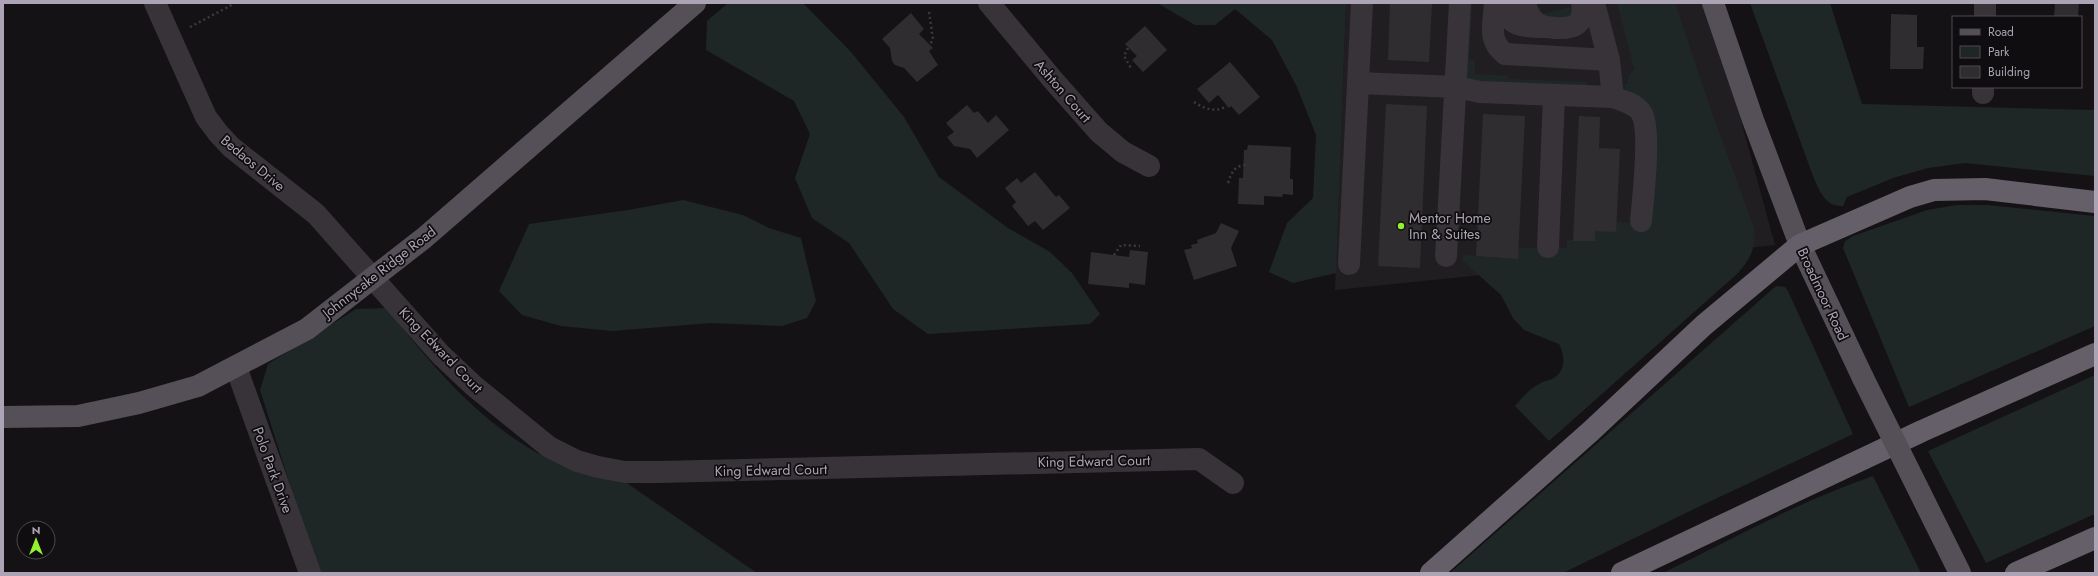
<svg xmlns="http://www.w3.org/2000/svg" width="2098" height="576" viewBox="0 0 2098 576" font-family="Jost,sans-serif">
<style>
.built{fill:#211e21}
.green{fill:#1f2726}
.building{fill:#302d30}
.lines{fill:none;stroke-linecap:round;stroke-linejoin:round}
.path{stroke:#3d3940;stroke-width:2.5;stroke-dasharray:2 3;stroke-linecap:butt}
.minor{stroke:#373339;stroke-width:22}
.major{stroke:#554f58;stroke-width:22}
.highway{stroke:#655f6a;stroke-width:22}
.major-bridge{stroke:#554f58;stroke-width:22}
.poi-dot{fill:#93f02e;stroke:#0f0d0f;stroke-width:1.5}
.labels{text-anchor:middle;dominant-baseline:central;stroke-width:3.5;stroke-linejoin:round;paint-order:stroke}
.street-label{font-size:14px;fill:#aca4b4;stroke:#0f0d0f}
.poi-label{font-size:14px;fill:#aca4b4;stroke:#0f0d0f;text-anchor:start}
</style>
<rect width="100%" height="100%" fill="#141214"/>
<path class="built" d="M1346,3h363l66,242 -440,45z"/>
<path class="green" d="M728,3h75l48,49 53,65 35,60 69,51 42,24 22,21 28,41 -10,10 -162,10 -35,-25 -44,-66 -37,-25 -17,-40 15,-44 -16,-33 -88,-51 1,-29z
M1157,3h189l-10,270 -43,10 -24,-11 18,-49 26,-25 3,-63 -19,-48 -25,-47 -37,-31 -20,16h-20z
M1467,3h5l-3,57h6v14l33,2v3l79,3v7l-120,-7z
M1617,3h58l36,107 43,118c2,20 -3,30 -16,45l-189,168 -34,-35c8,-9 14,-17 24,-22 4,-3 10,-3 15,-6 12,-7 11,-23 5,-34l-35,-14 -11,-12 -12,-23 -38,-34v-6l54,4 2,-11h48v-8l28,1v-10l21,-9 33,2 4,-99 -26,-33 -3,-7 4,-2v-6l7,-9 -2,-3z
M1750,3h80l32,101 233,6v66l-130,-13 -37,5 -35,10 -46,19 -4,9c-18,1 -24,-16 -30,-30z
M1540,7l2,7 29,-7 3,13 -28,1 -13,-12z
M683,200l60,15 26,13 32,10 15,63 -9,17 -25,8 -71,-3 -99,8 -51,-5 -39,-11 -23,-24 30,-67 99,-14z
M1957,205h30l108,11v110l-186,81 -66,-159 2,-7 8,-5 74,-26z
M1776,286l9,1 3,4 65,143 -161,76 -129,63h-113z
M387,308c59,77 133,162 237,173l133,92h-439l-58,-183 8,-26 88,-55z
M2095,375v139l-109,49 -58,-112z
M1873,476l48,97h-258c69,-34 137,-72 210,-97z"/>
<path class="building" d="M1390,3h42l-3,59 -41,-2z
M2055,3h24l-1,14h-24z
M911,13l13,16 -5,5 14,14 -4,3 9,14 -21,17 -13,-14 -9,-3 -3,-4 -2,-13 -8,-9z
M1891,14l26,1v32h7l-1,22h-33z
M1145,26l22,24 -24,22 -11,-12 5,-4 -12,-12z
M1230,62l30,35 -21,18 -8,-9 -2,2 -11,-13 -9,8 -12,-14z
M1386,104l41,2 -7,162 -42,-2z
M967,105l7,8 4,-2 10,12 8,-8 13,15 -32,28 -7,-9 -16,-3 -7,-9 7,-5 -8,-9z
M1483,114l42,2 -7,143 -42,-3z
M1579,116l21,1 -1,31 21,1 -4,83 -21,-1v10h-22z
M1248,145l43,2 -1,32h3v16l-10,-1 -1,3 -18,-1v9l-26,-1 1,-26h4l1,-28h3z
M1035,172l21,25 3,-2 11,13 -27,22 -8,-9 -7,5 -16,-20 4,-4 -11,-14 12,-10 4,5z
M1221,223l18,8 -8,17 6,18 -43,14 -10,-30 8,-2 -1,-3 7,-2 -1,-3 19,-7z
M1130,250l18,2 -3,33 -16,-2v5l-41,-4 3,-32 38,5z"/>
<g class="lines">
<path class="path" d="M929,12l4,27 -3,6
M190,27l40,-21 3,-3
M1128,48l-4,8 8,14
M1194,102c11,7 21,11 33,4
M1228,183c4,-12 7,-18 20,-18
M1114,255l7,-10 19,1"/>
<path class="minor" d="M155,3l51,114 12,16 13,14 85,67 125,141 33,31 75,61 28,14 21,6 27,5h34l540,-13 34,24
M989,3l64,77 46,52 24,20 26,14
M1495,3c-1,21 -8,37 10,51l104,6
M1506,3c-2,23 19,24 37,24
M1525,3c2,6 3,13 8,17 7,7 14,7 23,8 19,1 29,-4 26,-25
M1594,3l15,57 4,37
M1985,17v-14
M1358,83l98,4 24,5 133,5c10,4 24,7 29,17 9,17 1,85 -1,107
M1983,93v-6
M1548,247l6,-152
M1446,256l14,-253
M1349,264l13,-261
M236,367l74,206"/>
<path class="major" d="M1713,3l40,117 47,125 63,133
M3,417l75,-1 61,-13 59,-17 109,-57 117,-91 271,-235"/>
<path class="highway" d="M1431,573l160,-142 113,-106 96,-80 110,-48 24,-7 51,-1 110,13
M1622,573l300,-142 173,-77
M2016,573l79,-35"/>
<path class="major-bridge" d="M1863,378l97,195"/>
</g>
<circle class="poi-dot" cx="1401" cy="226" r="4"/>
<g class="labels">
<g class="street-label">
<text transform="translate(1063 91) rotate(49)">Ashton Court</text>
<text transform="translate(253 163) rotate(40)">Bedaos Drive</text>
<text transform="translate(379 272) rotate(-38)">Johnnycake Ridge Road</text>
<text transform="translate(1823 294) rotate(65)">Broadmoor Road</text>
<text transform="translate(441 350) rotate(46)">King Edward Court</text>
<text transform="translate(1094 461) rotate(-1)">King Edward Court</text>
<text transform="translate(273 470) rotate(70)">Polo Park Drive</text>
<text transform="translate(771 470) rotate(-1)">King Edward Court</text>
</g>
<g class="poi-label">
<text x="1409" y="218">Mentor Home<tspan x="1409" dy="16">Inn &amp; Suites</tspan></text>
</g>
</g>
<rect width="2098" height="576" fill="none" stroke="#aca4b4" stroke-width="8"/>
<rect x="1952" y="16" width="130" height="72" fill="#0f0d0f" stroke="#4e4951"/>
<rect x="1960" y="29" width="20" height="6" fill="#554f58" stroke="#4e4951"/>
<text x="1988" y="36" font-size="12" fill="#aca4b4">Road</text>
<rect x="1960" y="46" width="20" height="12" fill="#1f2726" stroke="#4e4951"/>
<text x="1988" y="56" font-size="12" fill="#aca4b4">Park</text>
<rect x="1960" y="66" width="20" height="12" fill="#302d30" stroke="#4e4951"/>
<text x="1988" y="76" font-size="12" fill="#aca4b4">Building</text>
<g transform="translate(36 540)"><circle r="19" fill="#0f0d0f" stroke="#4e4951"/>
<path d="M0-3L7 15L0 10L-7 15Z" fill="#93f02e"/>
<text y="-6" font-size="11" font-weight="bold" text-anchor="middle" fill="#aca4b4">N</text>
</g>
</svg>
